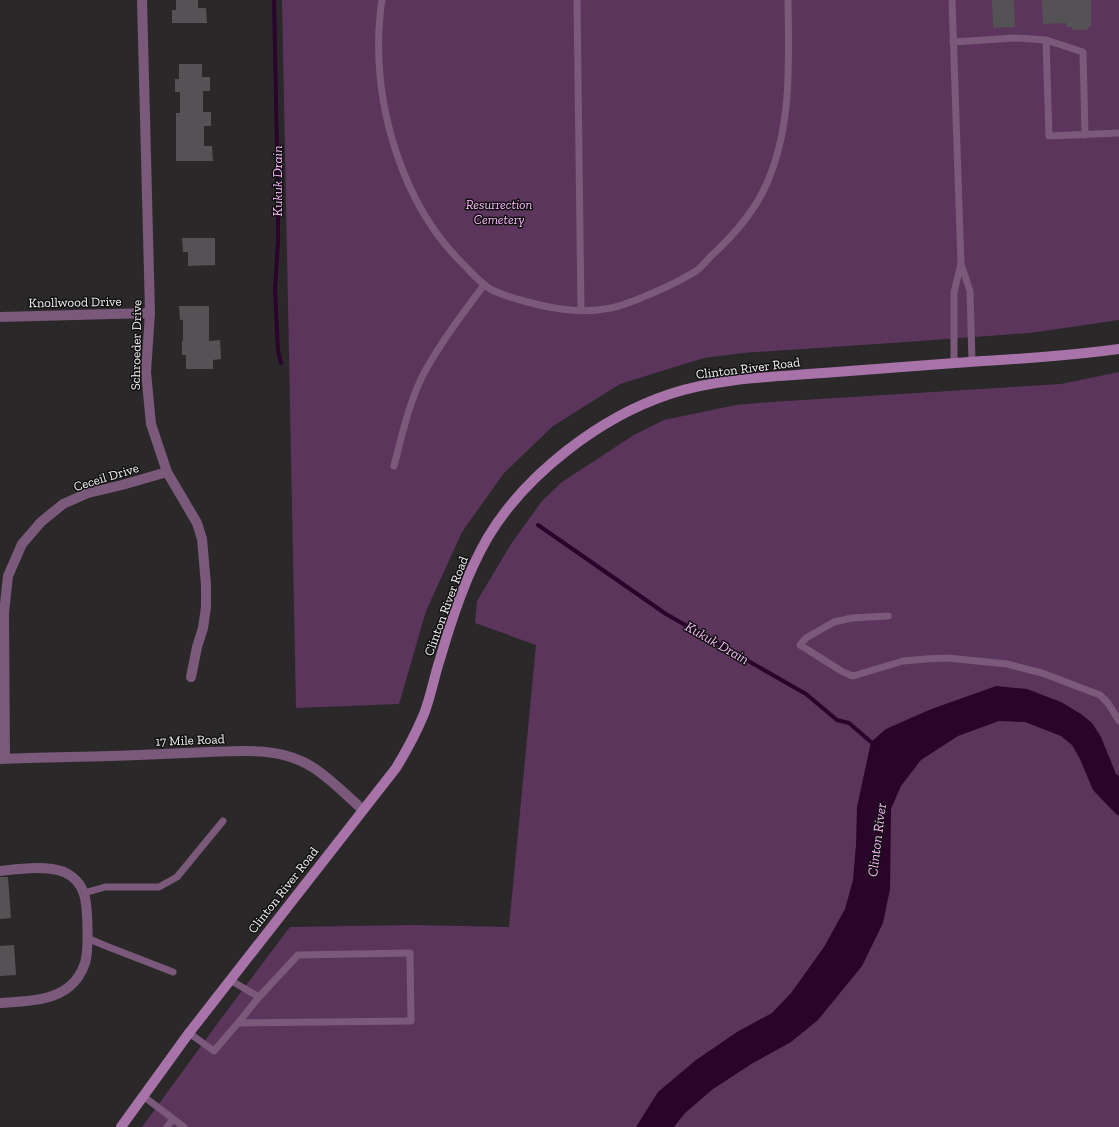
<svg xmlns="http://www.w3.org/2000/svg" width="1119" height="1127" viewBox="0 0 1119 1127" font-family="'Zilla Slab',serif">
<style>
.green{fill:#5c355d}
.water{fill:#2b042c}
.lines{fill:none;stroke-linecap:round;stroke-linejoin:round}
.stream{stroke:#2b042c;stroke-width:4}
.building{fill:#555255}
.lane{stroke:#7a597a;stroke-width:7}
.street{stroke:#7a597a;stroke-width:10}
.secondary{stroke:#a873a8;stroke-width:10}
.labels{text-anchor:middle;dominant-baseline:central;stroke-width:3;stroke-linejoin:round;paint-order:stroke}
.park-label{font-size:13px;font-style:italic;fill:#fbb8fb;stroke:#121112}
.street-label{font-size:13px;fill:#f3f1f3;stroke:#121112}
.water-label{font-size:14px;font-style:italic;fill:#fdb9fd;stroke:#121112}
</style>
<rect width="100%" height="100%" fill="#2b282a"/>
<path class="green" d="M282,0h837v320l-89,13 -124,9 -163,11 -39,5 -20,6 -64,20 -67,42 -49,47 -42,59 -36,79 -27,93 -103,4z
M1119,372v755h-977l81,-111 67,-89 122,-2 97,2 27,-282 -61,-22 2,-22 34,-57 31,-43 20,-19 72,-47 30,-15 72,-15 35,-3 290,-18z"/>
<path class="water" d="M996,686l31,3 34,13 20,12 11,9 9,14 15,37 3,2v40l-4,-3 -22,-23 -13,-31 -8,-14 -11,-9 -36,-14 -26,-1 -41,15 -37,24 -20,26 -10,23 -1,80 -7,34 -21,43 -44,54 -27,22 -38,21 -40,26 -28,24 -11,14h-38l22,-35 38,-32 41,-28 35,-19 19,-20 33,-46 21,-38 8,-29 3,-35 1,-38 14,-65 15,-13 43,-19z"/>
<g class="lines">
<path class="stream" d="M274,0l4,199v42l-3,49 3,61 3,12
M538,525l128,89 140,80 31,26 12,3 22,19 5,2"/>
</g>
<path class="building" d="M176,0h22v8h8l1,15h-35v-13h4z
M992,0h22l1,27 -22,1z
M1042,0h49v26l-3,1v3h-16v-3h-6v-4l-23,1z
M179,64h23v13h8v14h-7v21h8v14h-7v20h8l1,15h-37v-48h4v-21h-5v-13h4z
M182,238h33v27l-27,1v-14h-5z
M179,306h30v35l11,-1 1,19 -8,1v9h-27v-14h-4v-14h1v-21h-3z
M0,877h8l3,41 -11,1z
M14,945l2,30 -16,1v-30z"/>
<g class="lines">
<path class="lane" d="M382,0c-2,10 -2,20 -3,29 -4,82 25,178 85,236 8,8 17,19 28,25 10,5 21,8 32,11 29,8 57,13 87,7 15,-3 30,-10 44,-16 14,-6 28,-13 41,-21 6,-4 10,-10 15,-15 22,-20 44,-45 56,-73 25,-57 22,-122 21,-183
M577,0l4,311
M952,0l9,264
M1046,40l3,96 70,-3
M953,42l62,-4 31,2 37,12 2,83
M954,363v-71l7,-28 9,27 2,71
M394,466c8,-31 15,-64 30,-93 17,-31 39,-60 60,-88
M888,616l-36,2 -18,4 -28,16 -6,7 43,27 10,4 50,-15 23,-2 21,-1 60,6 35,9 58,22 8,8 11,18
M84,893l21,-6h54l18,-10 46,-56
M87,938l19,8 67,26
M230,980l29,17 39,-42 112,-2 1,68 -173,2 21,-26
M189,1033l25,18 24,-28
M143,1096l41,31
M167,1127l6,-8"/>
<path class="street" d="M142,0l8,313 -4,59 5,52 16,48 30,51 5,16 4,46v22l-3,21 -6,19 -6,30
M0,317l150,-4
M5,758l-1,-145 4,-37 14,-32 19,-22 22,-18 25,-11 34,-8 45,-13
M0,759c46,-2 93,-2 139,-4 23,-1 47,-2 70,-3 31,-1 63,-4 92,9 20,8 45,34 62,49
M0,871c19,-2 46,-6 64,1 9,4 17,12 20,22 4,13 5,56 1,69 -3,9 -9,18 -15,23 -18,16 -47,15 -70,17"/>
<path class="secondary" d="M121,1127l68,-94 207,-265c11,-18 20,-35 28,-54 7,-18 10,-37 16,-55 12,-41 26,-84 48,-122 38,-63 112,-120 182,-143 49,-16 102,-17 153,-21 44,-3 88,-7 132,-10 55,-4 110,-6 164,-14"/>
</g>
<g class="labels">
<g class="park-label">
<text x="499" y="204">Resurrection<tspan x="499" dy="15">Cemetery</tspan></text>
</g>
<g class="street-label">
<text transform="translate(75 302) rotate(-1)">Knollwood Drive</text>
<text transform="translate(136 345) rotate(-89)">Schroeder Drive</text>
<text transform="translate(748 368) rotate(-7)">Clinton River Road</text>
<text transform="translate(106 477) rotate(-17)">Ceceil Drive</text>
<text transform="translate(446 606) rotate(-70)">Clinton River Road</text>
<text transform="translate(190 740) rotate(-2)">17 Mile Road</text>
<text transform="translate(283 890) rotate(-52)">Clinton River Road</text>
</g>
<g class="water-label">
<text transform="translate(277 181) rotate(-90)">Kukuk Drain</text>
<text transform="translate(717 643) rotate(30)">Kukuk Drain</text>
<text transform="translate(877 840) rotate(-83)">Clinton River</text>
</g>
</g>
</svg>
